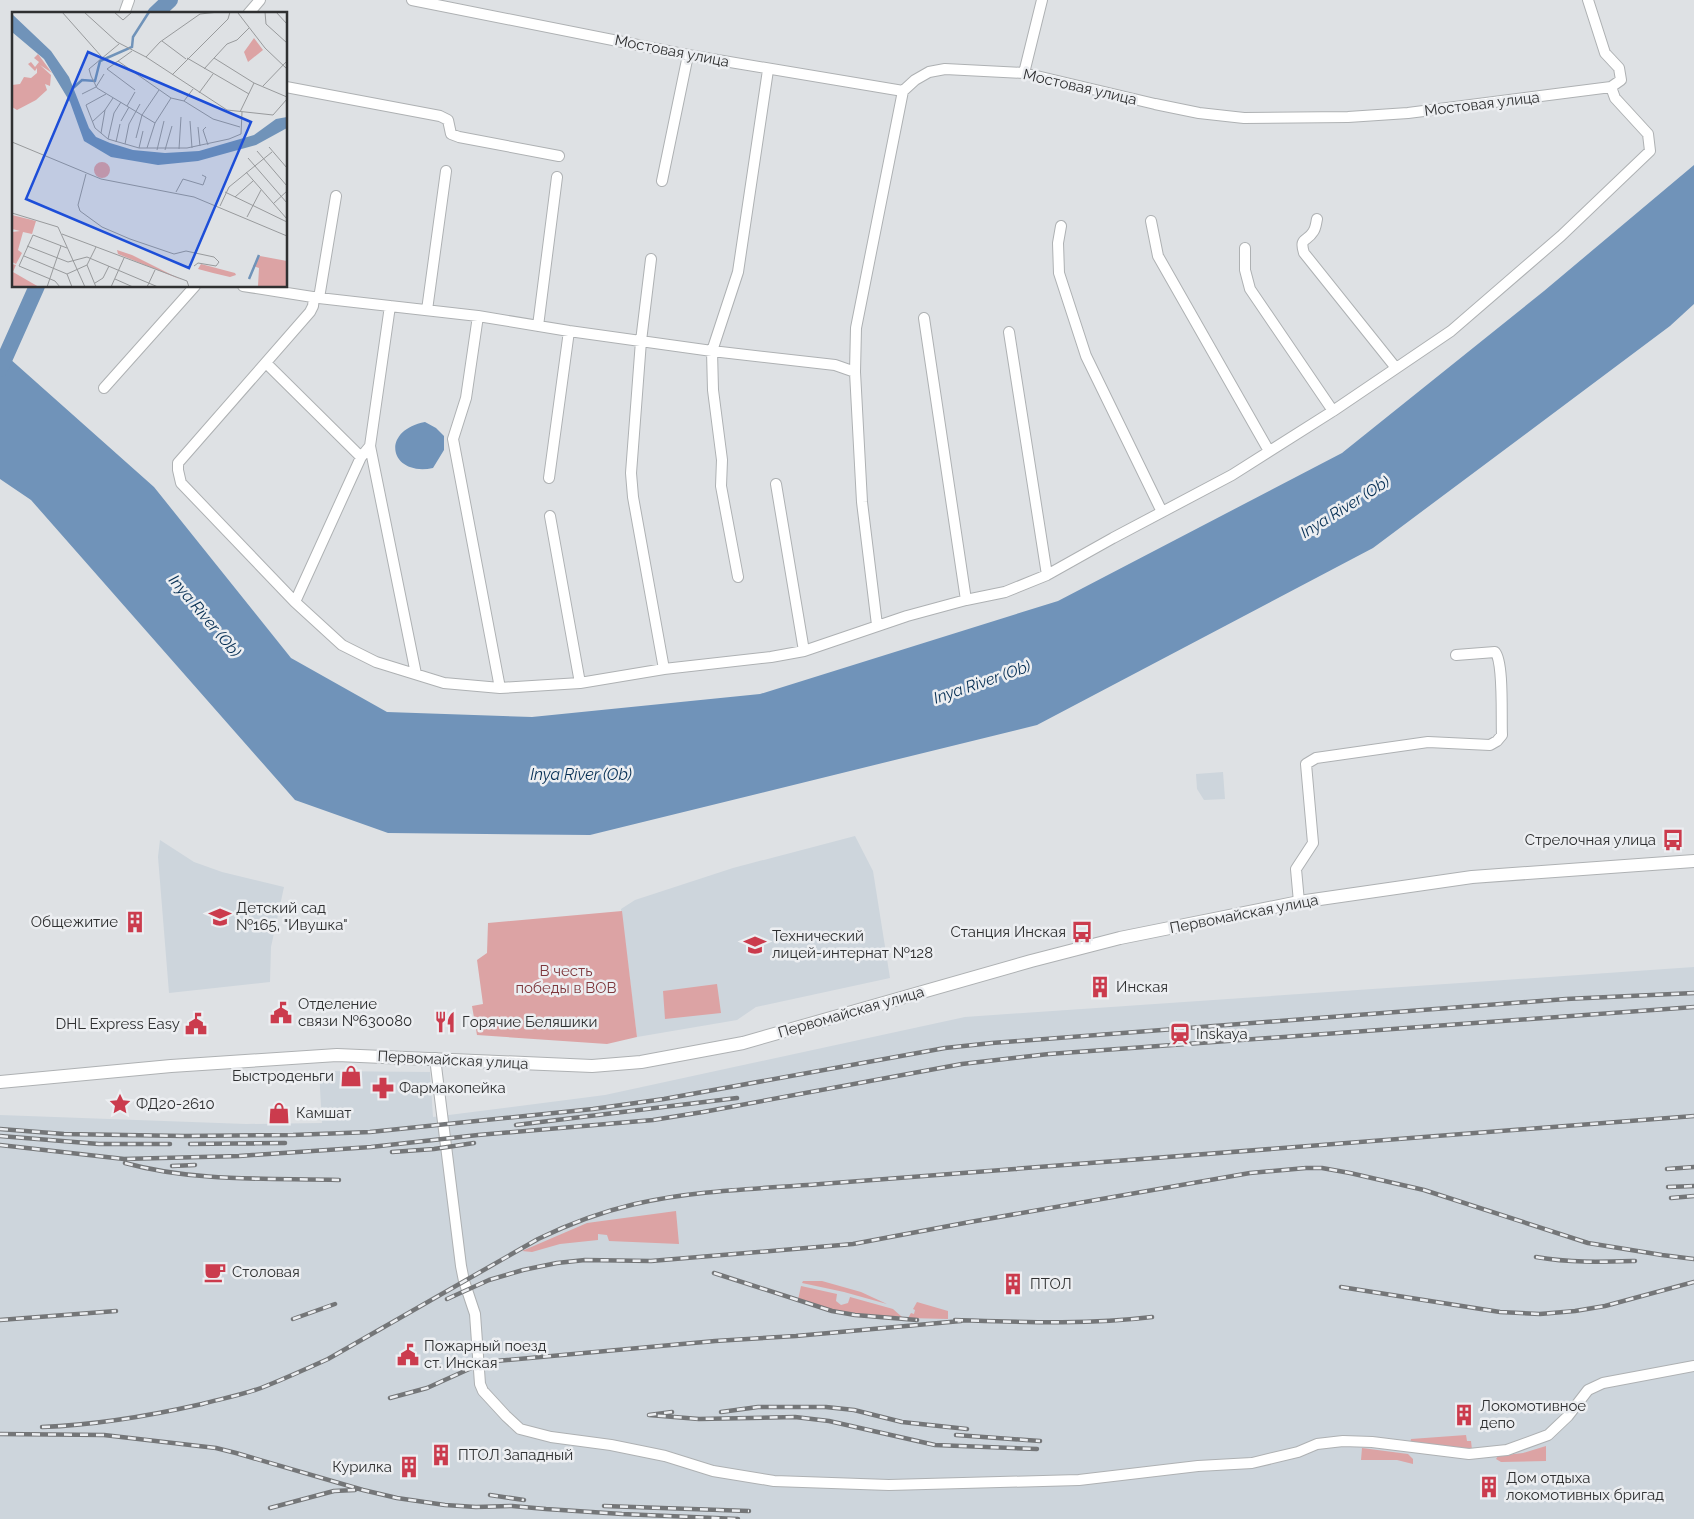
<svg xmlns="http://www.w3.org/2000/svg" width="1694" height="1519" viewBox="0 0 1694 1519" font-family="Raleway,sans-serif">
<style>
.built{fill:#cdd5dc}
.green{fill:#dca3a4}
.water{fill:#7093b9}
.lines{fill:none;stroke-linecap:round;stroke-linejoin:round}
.river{stroke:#7093b9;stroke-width:16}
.minor-casing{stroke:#aeb1b3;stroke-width:12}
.major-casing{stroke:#aeb1b3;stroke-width:14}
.minor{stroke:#fff;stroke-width:10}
.major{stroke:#fff;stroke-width:12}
.rail-casing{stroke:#747678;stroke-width:4.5}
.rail{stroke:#eceef1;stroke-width:2.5;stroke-dasharray:8;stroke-linecap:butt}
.labels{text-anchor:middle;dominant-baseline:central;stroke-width:5;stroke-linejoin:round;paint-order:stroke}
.street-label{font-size:15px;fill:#2f3031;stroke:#eceef1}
.poi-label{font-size:15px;fill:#2f3031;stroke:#eceef1;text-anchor:start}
.park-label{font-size:15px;fill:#7e373c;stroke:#eceef1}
.water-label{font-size:16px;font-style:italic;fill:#062f54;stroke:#eceef1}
.inset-river{fill:none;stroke:#7093b9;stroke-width:2.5}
.inset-road{fill:none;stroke:#989a9c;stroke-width:1}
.view{fill:#1d4ed8;fill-opacity:0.15;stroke:#1d4ed8;stroke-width:2.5}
.inset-edge{fill:none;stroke:#2f3031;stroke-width:2.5}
</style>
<rect width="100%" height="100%" fill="#dee1e4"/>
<path class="built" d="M1223,772l2,27 -21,1 -7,-11 -1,-15z
M855,836l18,35 17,107 -134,29 -19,13 -100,17 -16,-128 14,-9 98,-32z
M160,840l34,22 28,10 62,15 -13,60 -1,35 -101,11 -11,-136z
M1694,967v552h-1694v-404l246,9 76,-1 -3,-52 111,1 3,45 172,-22 360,-78z"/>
<path class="green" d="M622,911l15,126 -30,7 -130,-9 -5,-29 11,-2 -6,-44 10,-7 1,-30z
M717,984l4,29 -56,6 -2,-28z
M676,1211l3,33 -70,-3 -2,-6 -9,-1v6l-38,4 -28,8 -10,-1 65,-28z
M803,1281h19l39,11 26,12 -43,-12 -42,-9z
M801,1286l36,8 -1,7 5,4 7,-2 2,-6 43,12 9,8 -58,-4 -41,-10 -5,-3z
M917,1302l31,9v8l-40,-1 3,-5 3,1 1,-4 -2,-1z
M1466,1435l1,6h4l1,9 -62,-6 1,-5z
M1546,1446v15l-45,1 -5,-3 2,-3 25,-3z
M1362,1448l46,6 5,5v5l-16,-4h-36z"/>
<path class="water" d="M1694,165v139l-24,22 -297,222 -336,177 -447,110 -202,-2 -93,-33 -264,-300 -31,-21v-129l154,137 137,171 96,54 145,5 228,-23 298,-93 284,-148 202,-162z
M425,422l11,6 8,8v14l-11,18c-43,9 -54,-37 -8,-46z"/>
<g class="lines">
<path class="river" d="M155,14l15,-14
M0,369l37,-83"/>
<g class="minor-casing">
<path id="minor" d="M412,0l276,55 215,36 12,-11 14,-8 16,-3 79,4 131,31 44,9 45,5 104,-1 60,-4 203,-26
M124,14l5,-14
M248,14l12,-14
M1024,73l18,-73
M286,87l154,29 8,4 3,14 8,3 100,19
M662,181l26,-126
M1317,219c-1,4 -1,9 -4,13 -6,10 -14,5 -9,21l92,115
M1151,221l7,35 111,195
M1061,226l-3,17 1,30 27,83 76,156
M1245,248v22l5,19 83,122
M651,259l-10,82 -10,132 2,24 31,172
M243,286l76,12 159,18 91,15 143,20 123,14 20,7 7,130 15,123
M314,297l-1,9 -3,6 -132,151v7l3,13 114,119 47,43 34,17 68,21 56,5 80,-5 84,-14 107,-12 33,-6 103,-35 59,-16 39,-8 42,-17 66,-37 119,-63 101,-64 118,-80 110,-95 89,-85 -2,-17 -33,-36 -4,-11 10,-7 -2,-12 -14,-15 -17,-53
M319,298l17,-102
M427,310l19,-139
M478,316l-12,82 -13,41 47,249
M924,318l42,282
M538,326l19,-149
M1009,332l38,243
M266,363l95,94
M855,372l1,-44 47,-237
M104,388l91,-102
M370,446l46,228
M549,478l20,-147
M776,484l28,167
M550,516l30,167
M738,577l-17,-91 1,-26 -9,-70 -1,-39 26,-79 30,-202
M295,602l66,-145 9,-11 20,-140
M1299,902l-3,-33 17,-26 -7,-79 10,-6 112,-16 62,3 7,-4 5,-6c-1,-16 2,-73 -7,-83l-39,3
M435,1058l26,208 3,15 11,33 5,70 3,7 23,25 14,13 31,8 60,8 54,11 48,15 61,10 115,4 190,-5 119,-14 54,-3 46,-11 19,-8 26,-3 29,1 97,12 38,-4 41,-15 20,-19 20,-26 15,-7 91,-17"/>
</g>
<g class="major-casing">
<path id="major" d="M0,1082l171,-16 166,-11 255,11 49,-4 102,-19 288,-82 89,-23 179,-36 173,-25 222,-16"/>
</g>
<use href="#minor" class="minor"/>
<use href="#major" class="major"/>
<g class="rail-casing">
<path id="rail" d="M516,1125l221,-27
M0,1129l64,5 121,2 108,-1 77,-3 223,-23 71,-10 281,-51 47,-5 574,-44 128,-6
M0,1136l99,8h71
M190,1144l95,-1
M0,1145l124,14 115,-3 132,-9 107,-12 175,-15 50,-8 259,-48 87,-10 645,-47
M392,1152l42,-3 40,-6
M125,1163c69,19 142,15 214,17
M172,1166l23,-1
M1667,1169l27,-2
M1668,1187l26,-1
M1671,1198l23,-2
M1536,1257c35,6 64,5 99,4
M714,1273l118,38 23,4 62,5
M1341,1287l159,25 40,2 35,-3 30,-5 89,-24
M447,1299l42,-19 34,-10 34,-7 28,-3 66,1 202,-17 117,-22 280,-49 56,-5h16l28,5 74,17 164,53 74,12 32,4
M293,1319l42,-15
M0,1320l116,-9
M955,1320c66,2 131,5 197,-3
M390,1398l37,-10 51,-23 18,-4 219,-20 81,-5 165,-15
M672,1412l-23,3 50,4 96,-2 34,4 106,24 102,4
M721,1412l37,-5h68l28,3 48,12 65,7
M42,1427c54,-2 107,-11 160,-23 19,-5 40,-9 59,-16 23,-9 45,-19 67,-29l210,-120c31,-15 63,-27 97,-35 60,-14 124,-15 186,-20l873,-68
M0,1434l104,1 112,13 20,5 127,37 34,8 48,7 31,2 36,-1 34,3 76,5 116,5
M956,1435l84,6
M490,1495l34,5
M604,1506l145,5
M270,1508l64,-17 21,-1"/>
</g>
<use href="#rail" class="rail"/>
</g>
<defs>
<g id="bus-bare" transform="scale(1.725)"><path d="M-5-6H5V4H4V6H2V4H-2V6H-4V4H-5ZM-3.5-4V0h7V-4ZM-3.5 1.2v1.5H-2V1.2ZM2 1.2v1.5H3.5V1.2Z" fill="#cb3b4d" stroke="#eceef1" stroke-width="2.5" paint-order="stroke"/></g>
<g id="school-bare" transform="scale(1.725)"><path d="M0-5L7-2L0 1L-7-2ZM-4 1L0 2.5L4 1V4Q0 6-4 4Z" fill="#cb3b4d" stroke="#eceef1" stroke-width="2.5" paint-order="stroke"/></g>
<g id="building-bare" transform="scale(1.725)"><path d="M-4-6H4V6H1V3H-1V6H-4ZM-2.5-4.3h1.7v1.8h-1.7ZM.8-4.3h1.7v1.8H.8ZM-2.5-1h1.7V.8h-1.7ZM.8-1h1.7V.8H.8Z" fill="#cb3b4d" stroke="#eceef1" stroke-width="2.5" paint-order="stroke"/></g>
<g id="civic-bare" transform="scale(1.725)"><path d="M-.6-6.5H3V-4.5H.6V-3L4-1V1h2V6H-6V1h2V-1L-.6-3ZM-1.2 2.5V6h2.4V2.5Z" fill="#cb3b4d" stroke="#eceef1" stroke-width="2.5" paint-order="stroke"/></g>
<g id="restaurant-bare" transform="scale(1.725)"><path d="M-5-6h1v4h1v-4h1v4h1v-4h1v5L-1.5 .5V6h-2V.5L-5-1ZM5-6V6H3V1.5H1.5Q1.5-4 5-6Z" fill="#cb3b4d" stroke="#eceef1" stroke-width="2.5" paint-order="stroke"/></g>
<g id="station-bare" transform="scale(1.725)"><path d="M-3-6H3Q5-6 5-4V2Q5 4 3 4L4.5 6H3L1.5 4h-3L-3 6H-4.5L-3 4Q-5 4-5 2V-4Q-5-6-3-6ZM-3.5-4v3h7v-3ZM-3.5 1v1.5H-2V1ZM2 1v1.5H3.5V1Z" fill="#cb3b4d" stroke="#eceef1" stroke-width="2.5" paint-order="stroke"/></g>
<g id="shop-bare" transform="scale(1.725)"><path d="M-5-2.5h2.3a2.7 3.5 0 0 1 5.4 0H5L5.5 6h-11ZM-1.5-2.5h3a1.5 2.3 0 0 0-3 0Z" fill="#cb3b4d" stroke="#eceef1" stroke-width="2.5" paint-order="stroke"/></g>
<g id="pharmacy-bare" transform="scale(1.725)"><path d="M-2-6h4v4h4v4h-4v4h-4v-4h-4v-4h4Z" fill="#cb3b4d" stroke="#eceef1" stroke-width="2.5" paint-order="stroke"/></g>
<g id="sight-bare" transform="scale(1.725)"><path d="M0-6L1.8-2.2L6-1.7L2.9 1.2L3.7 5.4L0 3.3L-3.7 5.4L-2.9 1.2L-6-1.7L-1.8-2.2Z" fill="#cb3b4d" stroke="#eceef1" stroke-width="2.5" paint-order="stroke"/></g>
<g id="cafe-bare" transform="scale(1.725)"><path d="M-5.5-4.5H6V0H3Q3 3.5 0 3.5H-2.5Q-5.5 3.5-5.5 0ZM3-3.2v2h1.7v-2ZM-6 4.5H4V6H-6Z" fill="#cb3b4d" stroke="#eceef1" stroke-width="2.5" paint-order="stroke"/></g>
</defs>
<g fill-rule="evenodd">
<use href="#bus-bare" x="1673" y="840"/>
<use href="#school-bare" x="220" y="917"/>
<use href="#building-bare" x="135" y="922"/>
<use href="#bus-bare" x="1082" y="932"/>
<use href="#school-bare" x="755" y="945"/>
<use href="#building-bare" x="1100" y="987"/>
<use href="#civic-bare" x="281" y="1013"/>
<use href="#restaurant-bare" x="445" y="1022"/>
<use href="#civic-bare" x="196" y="1024"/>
<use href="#station-bare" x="1180" y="1034"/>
<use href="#shop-bare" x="351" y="1076"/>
<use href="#pharmacy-bare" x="383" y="1088"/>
<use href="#sight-bare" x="120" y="1104"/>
<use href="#shop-bare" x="279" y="1113"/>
<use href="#cafe-bare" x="215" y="1272"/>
<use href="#building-bare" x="1013" y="1284"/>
<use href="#civic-bare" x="408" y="1355"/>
<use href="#building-bare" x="1464" y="1415"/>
<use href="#building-bare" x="441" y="1455"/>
<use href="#building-bare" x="409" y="1467"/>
<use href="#building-bare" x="1489" y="1487"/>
</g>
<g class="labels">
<g class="street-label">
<text transform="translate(672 51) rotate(11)">Мостовая улица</text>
<text transform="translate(1080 87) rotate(13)">Мостовая улица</text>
<text transform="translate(1482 104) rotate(-7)">Мостовая улица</text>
<text transform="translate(1244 914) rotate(-11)">Первомайская улица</text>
<text transform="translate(851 1012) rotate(-16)">Первомайская улица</text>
<text transform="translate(453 1060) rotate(3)">Первомайская улица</text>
</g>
<g class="poi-label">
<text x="1656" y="840" text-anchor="end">Стрелочная улица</text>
<text x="236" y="908">Детский сад<tspan x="236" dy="17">№165, "Ивушка"</tspan></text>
<text x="118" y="922" text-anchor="end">Общежитие</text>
<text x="1066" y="932" text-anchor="end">Станция Инская</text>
<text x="772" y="936">Технический<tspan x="772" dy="17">лицей-интернат №128</tspan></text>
<text x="1116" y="987">Инская</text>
<text x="298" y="1004">Отделение<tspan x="298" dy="17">связи №630080</tspan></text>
<text x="462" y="1022">Горячие Беляшики</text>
<text x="180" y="1024" text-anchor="end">DHL Express Easy</text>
<text x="1196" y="1034">Inskaya</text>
<text x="334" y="1076" text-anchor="end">Быстроденьги</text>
<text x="399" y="1088">Фармакопейка</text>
<text x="136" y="1104">ФД20-2610</text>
<text x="296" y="1113">Камшат</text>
<text x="232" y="1272">Столовая</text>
<text x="1030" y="1284">ПТОЛ</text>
<text x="424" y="1346">Пожарный поезд<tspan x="424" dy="17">ст. Инская</tspan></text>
<text x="1480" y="1406">Локомотивное<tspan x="1480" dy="17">депо</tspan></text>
<text x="458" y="1455">ПТОЛ Западный</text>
<text x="392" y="1467" text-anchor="end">Курилка</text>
<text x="1506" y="1478">Дом отдыха<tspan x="1506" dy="17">локомотивных бригад</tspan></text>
</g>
<g class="park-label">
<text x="566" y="971">В честь<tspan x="566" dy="17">победы в ВОВ</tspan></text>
</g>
<g class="water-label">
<text transform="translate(1345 507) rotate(-32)">Inya River (Ob)</text>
<text transform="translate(205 616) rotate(50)">Inya River (Ob)</text>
<text transform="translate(982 682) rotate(-19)">Inya River (Ob)</text>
<text x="581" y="774">Inya River (Ob)</text>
</g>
</g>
<g transform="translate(12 12)">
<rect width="275" height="275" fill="#dee1e4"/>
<path d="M242,26l9,12 -15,12 -4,-10zM26,42l14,19 -12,-8 11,10 -1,11 -5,-2 2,6 -11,10 -19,10 -5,-3v-22l8,-1 4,-7 7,1 6,-5v-5l-2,3 -7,-7 3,-2 4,5 4,-5 -5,-4zM82 158a8 8 0 1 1 16 0a8 8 0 1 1-16 0ZM0,203l24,6 -4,13 -9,-2 -5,18 4,3 -6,11 -4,-2v-30l8,-1 -8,-2zM105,238l15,5 50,25 -64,-26zM248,244l27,5v26l-29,-1 1,-18 -6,-2zM0,252l4,1 -3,7 26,15h-27zM189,252l34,9 1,2 -6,2 -17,-4 -15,-4z" fill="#dca3a4"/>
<path d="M0,2l39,37 18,26 20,51 7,9 14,6 23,7 32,3 34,-2 55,-16 22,-16 11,-2v11l-31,17 -58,16 -40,4 -47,-8 -27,-16 -14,-39 -26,-43 -32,-27z" fill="#7093b9"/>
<path class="inset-river" d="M60,77l10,-9 13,1 5,-20 32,-14 1,-10 16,-25M237,267l10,-24"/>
<path class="inset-road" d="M50,0l39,44M72,0l33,30 29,15 14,-15 40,-28 19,-2M102,0l9,8 9,-8M253,0l1,12 21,19M264,0l11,12M226,1l27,35 22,21M150,29l24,18M107,32l-30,25 2,7 6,12 58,35 -8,25M120,39l-25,18 28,21M134,45l81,53 46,5 14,-16M175,46l62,36M202,46l40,25 33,14M106,49l53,37 13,3 29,18 27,8M192,57l23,-25 10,-4 12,-12M160,63l56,-56 2,-7M251,74l24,-25M84,75l8,-13M187,81l14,-19M70,82l14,-7M94,82l-20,11 9,23 13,11 31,9h48l42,-9 12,-5 1,-22M172,89l9,-12M115,94l8,-14M228,100l14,-29M109,109l8,-14M178,109l2,27M80,110l13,-12 8,-12M143,111l16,-25M186,115l2,19M194,115l-3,3 5,15M89,121l4,-23M124,126l6,-23 17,-25M96,127l6,-26 7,-11M0,130l89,37 93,18 93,39M104,130l4,-18M113,132l4,-20 11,-20M257,135l18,21M127,136l4,-17M167,137l2,-32M145,138l7,-29M153,138l7,-24M245,139l30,35M236,146l39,45M234,160l41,47M74,162l-8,31 2,6 22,16 28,12 44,15 12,-3 28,6 5,5 -3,4 -18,-3 -4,3M164,180l7,-13 20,6 3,-8 -4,-2M213,180l62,30M223,185l18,-16M261,192l14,-13M208,194l9,-19 43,-35M0,201l46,14 27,60M235,205l14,-27M50,222l125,47 2,6M15,234l41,16 19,-5 71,30M84,235l-9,18 9,22M12,244l43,18 5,13M55,262l20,-9M103,267l18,8M83,271l8,-5 6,-12M35,275l14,-41M48,275l-5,-6 -36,-15 14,-31 34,13M99,275l13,-29M135,275l8,-17"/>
<path class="view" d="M76,40l163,70 -62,146 -163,-69z"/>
<rect width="275" height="275" class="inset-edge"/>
</g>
</svg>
